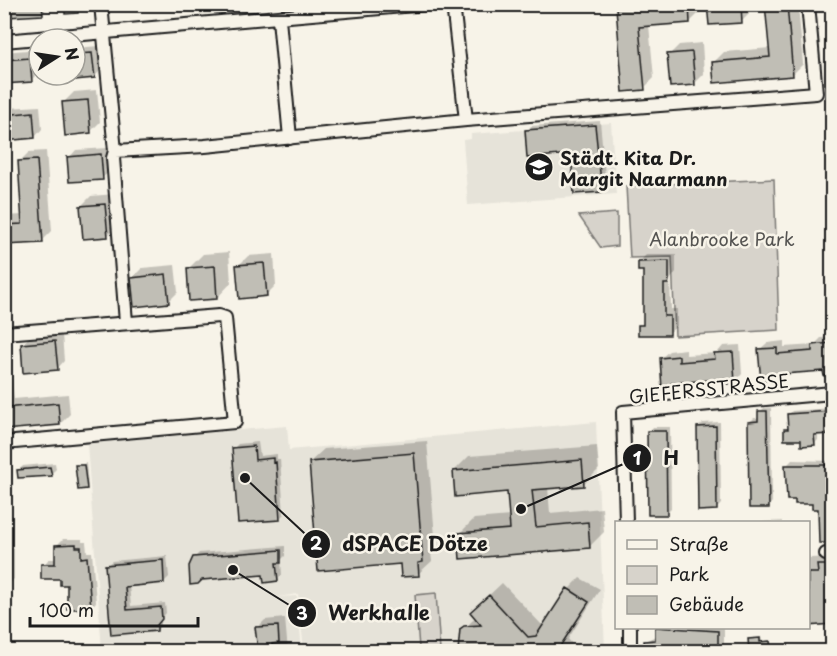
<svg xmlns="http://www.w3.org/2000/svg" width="837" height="656" viewBox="0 0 837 656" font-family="'Playpen Sans',sans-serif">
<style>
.built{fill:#e6e3d9}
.green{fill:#d7d3cb;stroke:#7a7874;stroke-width:1.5}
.shadow{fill:#0003}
.building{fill:#c0beb5;stroke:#1c1c1c;stroke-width:1.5}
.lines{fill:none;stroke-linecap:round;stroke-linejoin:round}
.minor-casing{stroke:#1c1c1c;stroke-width:16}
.minor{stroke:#f7f3e8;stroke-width:12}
.labels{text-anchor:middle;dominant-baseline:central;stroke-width:5;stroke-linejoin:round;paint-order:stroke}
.poi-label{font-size:18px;font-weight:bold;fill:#1c1c1c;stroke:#f7f3e8;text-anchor:start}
.park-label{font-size:18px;fill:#545351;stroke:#f7f3e8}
.street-label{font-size:18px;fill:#1c1c1c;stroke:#f7f3e8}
.leader{fill:none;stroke:#1c1c1c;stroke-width:2}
.callout-dot{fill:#1c1c1c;stroke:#f7f3e8;stroke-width:2}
.mark-label{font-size:18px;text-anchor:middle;font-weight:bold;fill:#fff}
.callout-label{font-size:20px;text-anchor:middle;font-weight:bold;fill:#1c1c1c;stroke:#f7f3e8;stroke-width:5;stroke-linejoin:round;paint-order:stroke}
</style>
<rect width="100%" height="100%" fill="#f7f3e8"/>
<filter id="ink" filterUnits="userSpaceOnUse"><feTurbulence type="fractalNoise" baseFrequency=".0167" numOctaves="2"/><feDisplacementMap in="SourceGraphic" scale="12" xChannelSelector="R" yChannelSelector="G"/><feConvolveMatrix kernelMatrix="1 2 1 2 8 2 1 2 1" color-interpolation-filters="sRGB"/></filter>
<g filter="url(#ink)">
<path class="built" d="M611,123l5,71 -148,11 -5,-65 8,-1v-5z
M596,422l9,229h-301l-6,-57 -21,3 20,-1 5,55h-200l-15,-208 200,-17 2,24z"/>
<path class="green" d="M774,179l5,151 -104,6 -3,-79 -42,1 -4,-72z
M617,213v33l-16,2 -22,-32z
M436,593l4,58h-68l47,-3 -4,-53z"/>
<path class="shadow" d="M10,4h39v3l-7,6 -34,-7z
M67,4h23v2l-4,4 -19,3z
M154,4h28l-27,3z
M622,4h77l1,8 -10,10 -41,3 5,53 -10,10 -26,-80z
M709,4h39l1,10 -7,7z
M767,4h31l5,60 -10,10 -79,-12 10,-10 46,-4z
M702,43l2,31 -10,10 -25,-29 10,-10z
M99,46l2,24 -7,7 -32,3v-5h13v-27z
M39,49v23l-8,8 -27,2v-30z
M97,90l3,32 -10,10 -26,-30 10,-10z
M40,106l2,23 -7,8 -31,2v-27l4,-4z
M600,121l6,65 -5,5 -29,-38 -45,-22 4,-5z
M108,148l2,23 -8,7 -33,-20 7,-8z
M46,151l6,80 -10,10 -38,3v-28l19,-1 -4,-53 10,-10z
M115,194l2,32 -10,10 -26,-30 10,-10z
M229,252l2,31 -14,15 -28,-30 14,-14z
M274,254l2,31 -10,10 -28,-29 10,-10z
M646,255h30v17l-6,8 1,29h6v17l-8,7 -29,-7 5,-5 -1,-51 -5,-8z
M175,265l3,27 -10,10 -36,-24 10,-10z
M62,334l2,27 -7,8 -35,-25 8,-7z
M832,337v37h-7v-5l-50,4 -5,6 -11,-29 8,-7 17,-2v6l30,-2 7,-7z
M4,338h4l6,61 54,-5 2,20 -10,10 -56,4z
M740,345l2,29 -7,8 -8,-5 -50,5 -5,5 -11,-29 8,-7 17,-2v6l31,-2 6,-7z
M764,408h7l1,94 -4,5 -18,-85 4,-4h6v-6z
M832,408v25l-14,1v6l-4,4 -29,-14 4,-4 -1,-11 4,-4z
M720,422l1,82 -5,5 -18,-82 5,-4z
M653,427h17l1,82 -4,4 -18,-81z
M427,441l9,107 -5,5 1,8 -14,13 -17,-11 -91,-101 14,-13z
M258,442l2,14 17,-2v5h3l4,55 -4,4 -47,-69 5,-5z
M597,446l2,23 -15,15 -36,3 2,26 52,-5 2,24 -15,15 -130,-13 15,-15 36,-3 -2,-25 -54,-20 15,-15z
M792,460l40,1v33l-44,1 -2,-29z
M55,463l1,6 -5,5 -32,-4 4,-4z
M86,463l2,23 -2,2 -9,-22z
M4,473h5v9l-5,5z
M4,512l1,4h7l-3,10 1,22h4v31l-4,4h-6z
M782,521v1h-24h1z
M63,539h19v3h4l1,10h5l4,50 -6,6 -22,-25 -25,-18 6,-6h8v-14z
M285,546v10l-4,4 1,15 -5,5 -12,-7 -64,6 -7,-21 5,-5z
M808,553l2,5 22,-1v66l-24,2z
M167,556l2,21 -5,5 -35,3 2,21 34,-3 1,10 -5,6v6l-4,5 -45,3 -5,-68 5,-4z
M580,578l20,11 -32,50 11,13h-119l1,-20 15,-15 8,-17 18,-17 39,41h5l21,-33z
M285,618l3,34h-29l-2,-24 8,-8z
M656,628h68v18h12v6h-90v-11l11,-6z
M4,631h6v6l-4,4z
M761,637l1,4 9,-1 1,9 -22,3 -1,-12z
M99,644v8h-15l4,-7z"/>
<path class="building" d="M42,4l1,11 -36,2 -1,-11z
M65,4h13v9l-13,1z
M655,4h34l1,19 -51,4 6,63 -22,2 -7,-84z
M707,4h34l1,19 -33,2z
M765,4h22l6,72 -79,7 -2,-21 58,-5z
M692,52l3,33 -25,2 -3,-33z
M92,53l3,25 -20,2v-26z
M30,58l2,24 -28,2v-24z
M88,100l3,33 -26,3 -3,-34z
M33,112l2,26 -31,3v-26z
M595,125l7,67 -28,2 -3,-40 -44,4 -2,-28z
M101,154l2,26 -34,2 -2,-25z
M37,160l6,83 -39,2v-20l18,-1 -4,-63z
M105,204l3,33 -25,2 -3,-33z
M669,261v19l-1,4h-4v32h6v19h-32v-10h5v-54h-5v-9z
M264,263l3,33 -28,3 -3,-34z
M215,266l2,33 -28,2 -2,-33z
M166,274l3,29 -35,4 -3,-29z
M55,341l3,29 -35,3 -2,-29z
M831,343l1,32 -8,1 -1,-5 -53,4v5l-9,1 -3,-32 19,-1v6l35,-3v-6z
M733,352l2,31 -9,1 -1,-5 -53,4v5l-10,1 -2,-31 19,-2v6l36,-3 -1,-6z
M58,403l2,22 -56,5v-22z
M758,411h9l2,97h-20l-1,-86 10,-1z
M832,411v23l-18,1 1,10 -14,1v-6h-17v-11h4l-1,-15z
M716,426l1,84 -19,1 -1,-84z
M647,431h19l1,84h-19z
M254,446l1,14 18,-2v5l3,-1 4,58 -42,3 -6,-75z
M414,453l9,109 -5,1 1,13 -18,1 -1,-13 -82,7 -9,-109z
M582,460l2,26 -52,4 4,37 52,-5 2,26 -130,11 -2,-26 52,-4 -3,-37 -52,5 -2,-26z
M75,465h9l3,24 -9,1z
M785,465h47v78h-13l-1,-34h-6v-5h-17v-4h-8z
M50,467l2,9 -34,2 -1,-8z
M76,544v3h5v11l6,-1 4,52h-24v-24h-7v-6h-19v-15h14v-19z
M281,550v13h-5l2,18 -14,2 -1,-8 -61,5 -4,4 -8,1 -1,-19 4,-9z
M163,560l1,23 -39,4 2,23 34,-3 1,12 -5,6v6l-46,4 -6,-70z
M817,565h15v59l-24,2v-53h10z
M567,588l22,14 -32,49h-99l2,-22 4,-3 17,-1 -11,-13 19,-17 39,42 8,-1z
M278,626l1,17 -7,1v7h-14l-3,-24z
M655,627l63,4v19l-73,1 -1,-10 11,-1z
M760,638v4l10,-1 1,10h-22l-1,-12z"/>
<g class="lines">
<g class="minor-casing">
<path id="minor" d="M101,4l14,147 -2,7 13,164
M453,4l13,116
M279,19l11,119
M4,41l422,-37
M115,151l90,-5 261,-26 350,-27 -8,-89
M4,333l215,-17 6,2 10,104 -231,21
M626,522l-3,-110 209,-19
M826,554h6
M630,628v24"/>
</g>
<use href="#minor" class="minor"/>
</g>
</g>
<defs>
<g id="school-disc" transform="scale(1.5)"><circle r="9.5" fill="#1c1c1c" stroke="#f7f3e8"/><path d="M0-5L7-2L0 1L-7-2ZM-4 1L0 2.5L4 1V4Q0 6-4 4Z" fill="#fff"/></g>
</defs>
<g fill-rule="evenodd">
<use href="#school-disc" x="539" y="167"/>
</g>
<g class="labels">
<g class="poi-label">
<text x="560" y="157">Städt. Kita Dr.<tspan x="560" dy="21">Margit Naarmann</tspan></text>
</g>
<g class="park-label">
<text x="722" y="238">Alanbrooke Park</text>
</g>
<g class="street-label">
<text transform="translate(709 388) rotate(-6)">GIEFERSSTRASSE</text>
</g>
</g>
<path class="leader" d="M521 509L637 458M245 478L316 544M233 570L302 613"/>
<g class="callout-dot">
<circle cx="521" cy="509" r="6"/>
<circle cx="245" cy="478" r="6"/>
<circle cx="233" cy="570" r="6"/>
<circle cx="637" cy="458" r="15"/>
<circle cx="316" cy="544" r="15"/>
<circle cx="302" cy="613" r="15"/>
</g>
<g class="mark-label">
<text x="637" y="465">1</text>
<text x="316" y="550">2</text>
<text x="302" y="620">3</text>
</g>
<g class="callout-label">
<text x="671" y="465">H</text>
<text x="415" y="551">dSPACE Dötze</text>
<text x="379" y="620">Werkhalle</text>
</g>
<rect width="837" height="656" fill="none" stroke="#f7f3e8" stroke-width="24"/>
<rect x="12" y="12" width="813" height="632" fill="none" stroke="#1c1c1c" stroke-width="2" filter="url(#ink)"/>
<rect x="615" y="521" width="195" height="108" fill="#f7f3e8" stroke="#9f9d96" stroke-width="1.5"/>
<rect x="627" y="540" width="30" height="9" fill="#f7f3e8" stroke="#9f9d96" stroke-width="1.5"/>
<text x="669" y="551" font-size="18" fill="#1c1c1c">Straße</text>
<rect x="627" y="566" width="30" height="18" fill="#d7d3cb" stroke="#9f9d96" stroke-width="1.5"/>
<text x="669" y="581" font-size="18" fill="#1c1c1c">Park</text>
<rect x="627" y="596" width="30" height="18" fill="#c0beb5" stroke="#9f9d96" stroke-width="1.5"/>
<text x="669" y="611" font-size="18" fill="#1c1c1c">Gebäude</text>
<g transform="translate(57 57) rotate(78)"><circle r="28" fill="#f7f3e8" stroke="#9f9d96" stroke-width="1.5"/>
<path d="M0-4.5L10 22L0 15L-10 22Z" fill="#1c1c1c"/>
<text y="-9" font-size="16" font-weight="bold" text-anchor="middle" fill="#1c1c1c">N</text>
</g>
<path d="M30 617v9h168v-9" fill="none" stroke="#1c1c1c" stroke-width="3"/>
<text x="39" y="617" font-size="18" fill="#1c1c1c" stroke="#f7f3e8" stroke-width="4.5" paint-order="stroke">100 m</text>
</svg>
